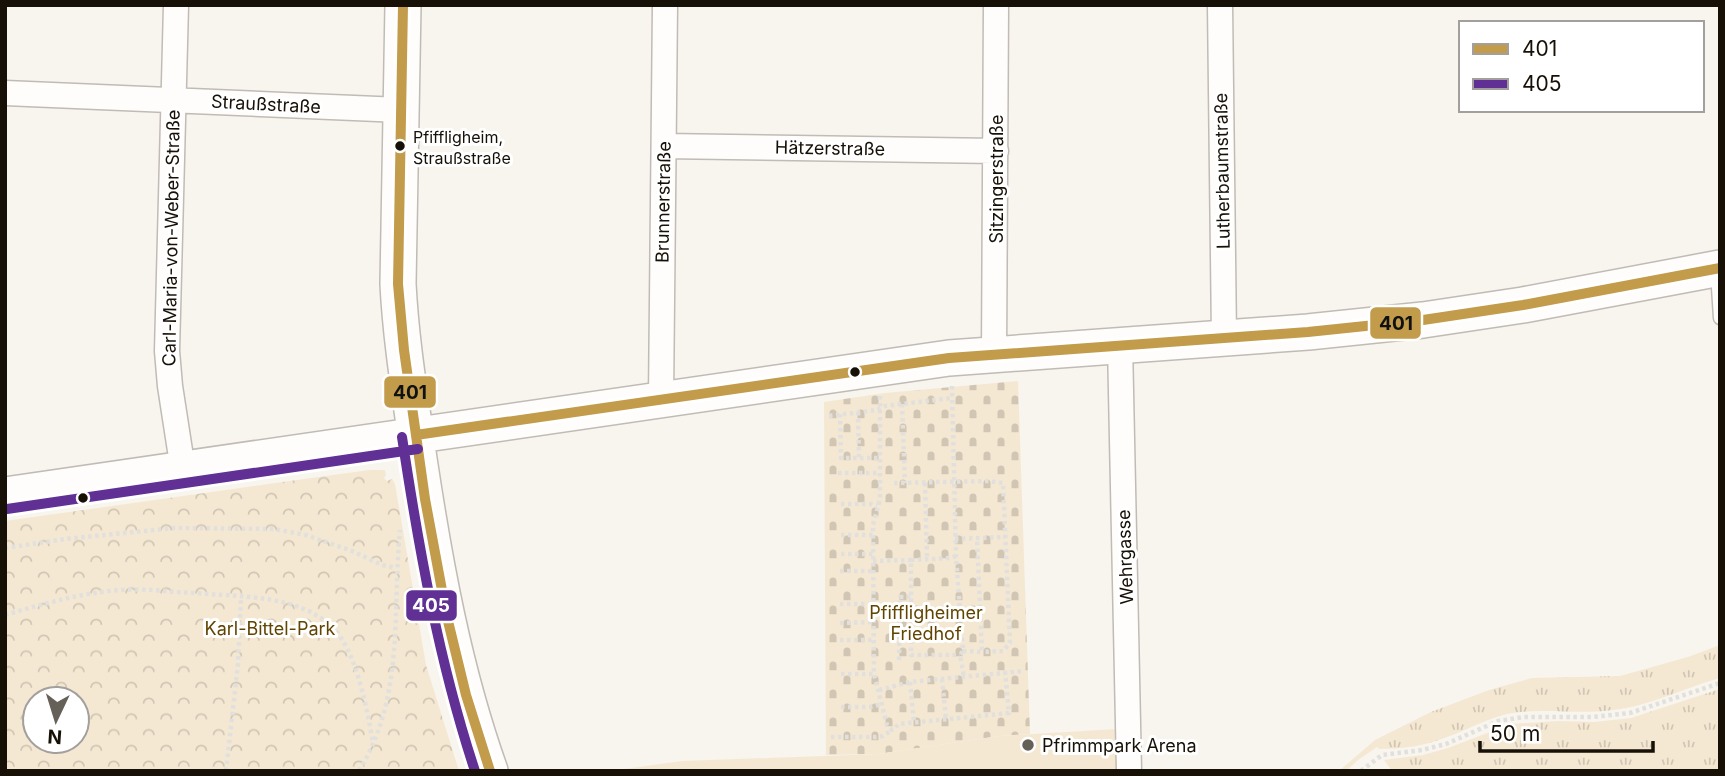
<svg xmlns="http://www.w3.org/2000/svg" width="1725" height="776" viewBox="0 0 1725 776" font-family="Inter,sans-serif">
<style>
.grass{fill:url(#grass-tufts)}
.forest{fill:url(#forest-crowns);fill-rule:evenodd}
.cemetery{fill:url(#cemetery-stones)}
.garden{fill:#f5e8d3}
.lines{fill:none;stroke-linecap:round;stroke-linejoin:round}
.lane-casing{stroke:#c0bbb4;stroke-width:15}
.street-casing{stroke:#c0bbb4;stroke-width:27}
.secondary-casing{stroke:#c0bbb4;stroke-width:38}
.path{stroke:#e1e0dd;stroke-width:4.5;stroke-dasharray:3.5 3.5;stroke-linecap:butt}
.lane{stroke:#fefdfc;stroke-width:12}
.street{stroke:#fefdfc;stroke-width:24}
.secondary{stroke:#fefdfc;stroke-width:35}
.bus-1-casing{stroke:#fff;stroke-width:16}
.bus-2-casing{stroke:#fff;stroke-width:16}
.bus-1{stroke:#c29c4a;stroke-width:10}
.bus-2{stroke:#603095;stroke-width:10}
.bus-dot{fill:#161007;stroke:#fff;stroke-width:2.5}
.poi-dot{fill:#656058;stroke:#fff;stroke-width:2.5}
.labels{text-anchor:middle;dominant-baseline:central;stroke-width:6;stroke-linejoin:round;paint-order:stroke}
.bus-label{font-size:16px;fill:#161007;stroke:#fff;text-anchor:start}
.street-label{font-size:18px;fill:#161007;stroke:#fff}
.park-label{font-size:18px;fill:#614400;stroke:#fff}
.poi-label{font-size:18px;fill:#161007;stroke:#fff;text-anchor:start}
.line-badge{stroke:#fff;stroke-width:2.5}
.badge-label{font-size:19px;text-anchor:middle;font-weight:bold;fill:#fff}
.pale-badge-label{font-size:19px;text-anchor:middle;font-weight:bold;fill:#111}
</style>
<defs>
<pattern id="grass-tufts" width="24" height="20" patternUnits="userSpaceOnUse" patternTransform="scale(1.75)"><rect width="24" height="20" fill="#f5e8d3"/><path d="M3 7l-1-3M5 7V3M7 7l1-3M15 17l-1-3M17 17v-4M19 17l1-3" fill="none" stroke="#d1c6b4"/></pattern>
<pattern id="forest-crowns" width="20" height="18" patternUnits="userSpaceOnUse" patternTransform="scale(1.75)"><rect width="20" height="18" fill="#f5e8d3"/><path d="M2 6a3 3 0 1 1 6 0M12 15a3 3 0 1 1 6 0" fill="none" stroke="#d1c6b4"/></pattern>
<pattern id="cemetery-stones" width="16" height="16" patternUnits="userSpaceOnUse" patternTransform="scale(1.75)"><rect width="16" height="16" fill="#f5e8d3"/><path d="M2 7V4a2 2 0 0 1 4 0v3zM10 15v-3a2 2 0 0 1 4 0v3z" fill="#d1c6b4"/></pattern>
</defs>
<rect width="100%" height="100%" fill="#f8f4ee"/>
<path class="grass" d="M363,458v6l-286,40 -1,-5z
M1720,645v33c-36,10 -70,28 -107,32 -36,5 -71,-3 -106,4 -21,5 -40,16 -60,23 -22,9 -45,12 -68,12l-2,-2 -19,13 -12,11h-7l36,-31 56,-28 58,-22 43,-12 88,-2 68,-19z
M1720,689v82h-328l-8,-11 39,-5 25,-7 63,-24 47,-3 36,1 37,-4z"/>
<path class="forest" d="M369,470h16l1,5 -2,3 3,3 5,-2 3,5 31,181 33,106h-454v-250zM35,699h42v42h-42z"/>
<path class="cemetery" d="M1018,381l12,353 -31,2 -121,18 -52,1 -2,-353 61,-9z"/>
<path class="garden" d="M1117,729v42h-507l72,-10 196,-7 121,-18z"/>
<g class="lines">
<g class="lane-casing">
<path id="lane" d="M1717,272l3,46"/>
</g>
<g class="street-casing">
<path id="street" d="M176,5l-9,346 3,35 13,84
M1220,5l4,333
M5,93l396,17
M664,146l332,5
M1120,344l9,427
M994,354l2,-349
M661,399l4,-394"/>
</g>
<g class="secondary-casing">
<path id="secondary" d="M403,5l-5,279c3,59 13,117 21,175 16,106 35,211 71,312
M5,495l944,-137 359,-26 115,-12 100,-15 197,-37"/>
</g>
<path class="path" d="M952,386l4,170 7,95 -3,4 4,22
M880,396v103l-7,26 1,149 13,51 5,5 7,-6 110,-11 -4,-41
M902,404l3,79
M858,412l1,46
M840,414l1,44h39
M829,416l48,-6 8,-4 67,-8
M838,473h42
M894,483l95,-2 14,2 7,160 -7,8 -21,1
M925,483l2,76
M841,504h30l6,2
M841,535h32
M955,539l50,-2
M5,548l60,-9 109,-11 100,1 32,6 46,16 30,14 14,3
M841,554h33
M956,556l-5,2 -40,2v95h49
M873,561l38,-1
M840,571h34
M840,604h34
M5,615c37,-11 76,-22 115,-25 25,-2 50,2 75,3 44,4 104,1 138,35 24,24 34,82 40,115
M840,623l34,-1
M840,640h34
M963,651l19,1 -5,-114
M899,660l1,-63h11
M841,674h33
M942,679l4,40
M910,682l4,41
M879,690l31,-8 114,-11
M841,707h29l12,-3
M831,737h45l7,-1 9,-6
M226,771l12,-107 3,-67
M359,771c46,-75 33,-158 41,-241
M1361,771l21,-16 40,-5 24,-6 52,-23 26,-4h69l37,-4 90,-30"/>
<use href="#lane" class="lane"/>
<use href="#street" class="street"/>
<use href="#secondary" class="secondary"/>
<g class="bus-1-casing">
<path id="bus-1" d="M403,5l-5,279 6,66 21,149 22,118 19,78 24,76
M416,435l533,-77 359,-26 115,-12 100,-15 197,-37"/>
</g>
<g class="bus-2-casing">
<path id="bus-2" d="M402,437c17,113 37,225 73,334
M7,509l411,-60"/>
</g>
<use href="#bus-1" class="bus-1"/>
<use href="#bus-2" class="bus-2"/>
</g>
<g class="bus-dot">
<circle cx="400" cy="146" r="6"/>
<circle cx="855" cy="372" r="6"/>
<circle cx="83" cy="498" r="6"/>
</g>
<circle class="poi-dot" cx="1028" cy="745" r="7"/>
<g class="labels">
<g class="bus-label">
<text x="413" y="137">Pfiffligheim,<tspan x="413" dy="21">Straußstraße</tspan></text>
</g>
<g class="street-label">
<text transform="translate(266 104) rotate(3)">Straußstraße</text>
<text transform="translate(830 148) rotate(1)">Hätzerstraße</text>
<text transform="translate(1222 171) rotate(-91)">Lutherbaumstraße</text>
<text transform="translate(996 179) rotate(-90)">Sitzingerstraße</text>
<text transform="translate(663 202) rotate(-89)">Brunnerstraße</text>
<text transform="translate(171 238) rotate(-89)">Carl-Maria-von-Weber-Straße</text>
<text transform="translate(1125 557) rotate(-92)">Wehrgasse</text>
</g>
<g class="park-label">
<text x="926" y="612">Pfiffligheimer<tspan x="926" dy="21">Friedhof</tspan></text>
<text x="270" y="628">Karl-Bittel-Park</text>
</g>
<g class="poi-label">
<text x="1042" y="745">Pfrimmpark Arena</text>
</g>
</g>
<g class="line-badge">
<rect x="1369" y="306" width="53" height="34" rx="7" fill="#c29c4a"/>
<rect x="383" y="375" width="54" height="34" rx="7" fill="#c29c4a"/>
<rect x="405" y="589" width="53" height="33" rx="7" fill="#603095"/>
</g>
<g class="badge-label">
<text x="431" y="612">405</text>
</g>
<g class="pale-badge-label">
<text x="1396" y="330">401</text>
<text x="410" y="399">401</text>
</g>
<rect width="1725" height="776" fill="none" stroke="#161007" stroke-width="14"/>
<rect x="1459" y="21" width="245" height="91" fill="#ffffff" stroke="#a29f9c" stroke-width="2"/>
<rect x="1473" y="44" width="35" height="10" fill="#c29c4a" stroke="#a29f9c" stroke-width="2"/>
<text x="1522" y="56" font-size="21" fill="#161007">401</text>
<rect x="1473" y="79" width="35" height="10" fill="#603095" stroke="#a29f9c" stroke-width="2"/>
<text x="1522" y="91" font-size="21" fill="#161007">405</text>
<g transform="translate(56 720) rotate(184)"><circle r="33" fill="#ffffff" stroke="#a29f9c" stroke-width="2"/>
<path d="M0-5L12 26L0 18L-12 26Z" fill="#656058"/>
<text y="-10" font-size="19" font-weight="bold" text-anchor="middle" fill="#161007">N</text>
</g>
<path d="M1480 741v10h173v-10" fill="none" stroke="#161007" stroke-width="3.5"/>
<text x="1490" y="741" font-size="21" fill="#161007" stroke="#ffffff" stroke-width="5" paint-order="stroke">50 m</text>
</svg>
